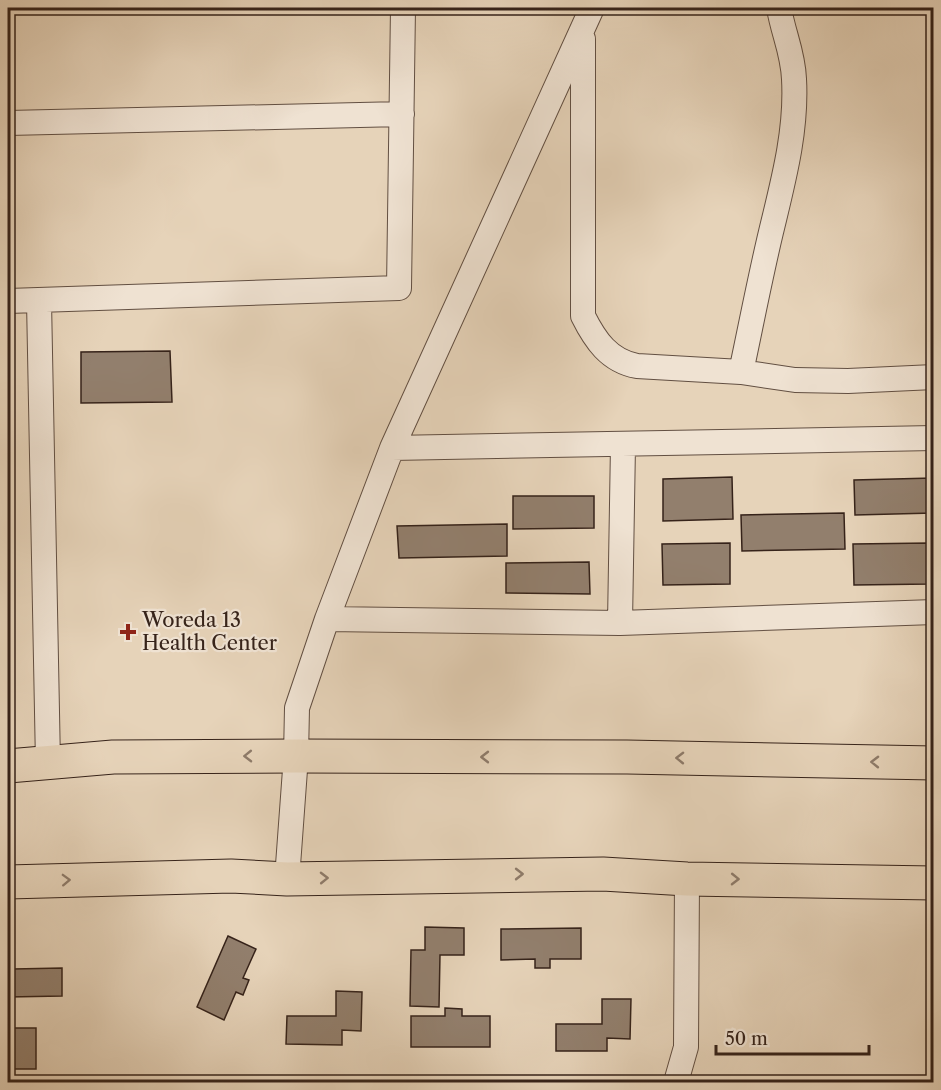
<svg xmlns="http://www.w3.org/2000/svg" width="941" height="1090" viewBox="0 0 941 1090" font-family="'Libre Caslon Text',serif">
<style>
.building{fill:#927f6d;stroke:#36231a;stroke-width:1.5}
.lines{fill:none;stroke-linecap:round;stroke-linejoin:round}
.minor-casing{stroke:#624f42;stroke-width:26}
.trunk-casing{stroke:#36231a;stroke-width:35}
.minor{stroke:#efe2d2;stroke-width:24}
.trunk{stroke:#e6d3b9;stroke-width:33}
.oneway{stroke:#8e7b6a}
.poi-dot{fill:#8f2418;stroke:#efe2d2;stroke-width:2}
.labels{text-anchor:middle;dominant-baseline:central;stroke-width:4.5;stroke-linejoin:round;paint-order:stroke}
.poi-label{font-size:20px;fill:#36231a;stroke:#efe2d2;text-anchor:start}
</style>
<rect width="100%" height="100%" fill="#e6d3b9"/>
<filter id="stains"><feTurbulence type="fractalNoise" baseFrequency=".00333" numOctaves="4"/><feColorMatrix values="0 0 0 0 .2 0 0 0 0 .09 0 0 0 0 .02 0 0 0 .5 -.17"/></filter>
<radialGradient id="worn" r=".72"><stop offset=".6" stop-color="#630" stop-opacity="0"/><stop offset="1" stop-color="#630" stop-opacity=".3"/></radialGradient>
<path class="building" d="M170,351l2,51 -91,1v-51z
M732,477l1,42 -70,2v-42z
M933,478v35l-78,2 -1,-35z
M513,496h81v32l-81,1z
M844,513l1,36 -103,2 -1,-36z
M507,524v32l-108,2 -2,-32z
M730,543v41l-67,1 -1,-41z
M929,543l1,41 -76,1 -1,-41z
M589,562l1,32 -84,-1v-30z
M425,927l39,1v27h-24l-1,52 -29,-1 1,-56h14z
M581,928v31h-31v9h-15v-9l-34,1v-31z
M228,936l28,13 -13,29 6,2 -6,15 -7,-3 -12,28 -27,-13z
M8,944h5v25l49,-1v28l-54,1z
M336,991l26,1 -1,39 -19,-1v15l-56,-1 1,-28h49z
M602,999h29l-1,40 -23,-1v13h-51v-27h46z
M445,1008l17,1v7h28v31h-79v-31h34z
M8,1028h28v41h-24l1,12h-5z"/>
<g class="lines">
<g class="minor-casing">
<path id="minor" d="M583,39v277c12,24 26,45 54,50l104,6 54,8 53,1 86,-4
M8,123l394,-9
M8,301l391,-13 4,-280
M39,301l9,462
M741,372c10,-47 19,-94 30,-140 12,-50 26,-101 23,-153 -1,-27 -11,-46 -15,-71
M392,448l542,-10
M327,619l293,4 314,-11
M620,623l3,-178
M287,879l9,-123 1,-48 30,-89 65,-171 200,-440
M676,1082l10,-35 1,-168"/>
</g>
<g class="trunk-casing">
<path id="trunk" d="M8,766l105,-9 183,-1 331,1 307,6
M8,882l223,-6 56,3 316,-5 84,5 247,4"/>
</g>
<use href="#minor" class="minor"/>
<use href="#trunk" class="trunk"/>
</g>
<defs><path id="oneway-chevron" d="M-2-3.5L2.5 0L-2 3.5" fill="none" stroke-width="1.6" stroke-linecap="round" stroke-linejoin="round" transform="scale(1.5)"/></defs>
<g class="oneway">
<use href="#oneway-chevron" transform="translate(248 756) rotate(179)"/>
<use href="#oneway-chevron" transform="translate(485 757) rotate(-180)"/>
<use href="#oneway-chevron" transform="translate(680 758) rotate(-179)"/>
<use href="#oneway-chevron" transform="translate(875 762) rotate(-179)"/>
<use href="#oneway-chevron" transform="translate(519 874)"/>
<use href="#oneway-chevron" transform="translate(324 878) rotate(-1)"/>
<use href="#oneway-chevron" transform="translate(735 879) rotate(1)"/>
<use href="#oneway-chevron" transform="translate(66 880) rotate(-2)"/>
</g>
<path class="poi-dot" d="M125 623h6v6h6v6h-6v6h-6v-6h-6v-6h6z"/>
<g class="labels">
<g class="poi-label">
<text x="142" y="620">Woreda 13<tspan x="142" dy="23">Health Center</tspan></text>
</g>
</g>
<rect width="941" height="1090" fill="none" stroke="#e6d3b9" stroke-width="30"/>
<rect x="9" y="9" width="923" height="1072" fill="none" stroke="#36231a" stroke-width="3"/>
<rect x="15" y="15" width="911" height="1060" fill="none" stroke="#36231a" stroke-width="1.5"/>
<path d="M716 1045v9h153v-9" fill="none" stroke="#36231a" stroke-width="3"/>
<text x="725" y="1045" font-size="18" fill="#36231a" stroke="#efe2d2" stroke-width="4.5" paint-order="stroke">50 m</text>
<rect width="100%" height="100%" filter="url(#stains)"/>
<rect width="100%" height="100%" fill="url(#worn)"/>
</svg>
